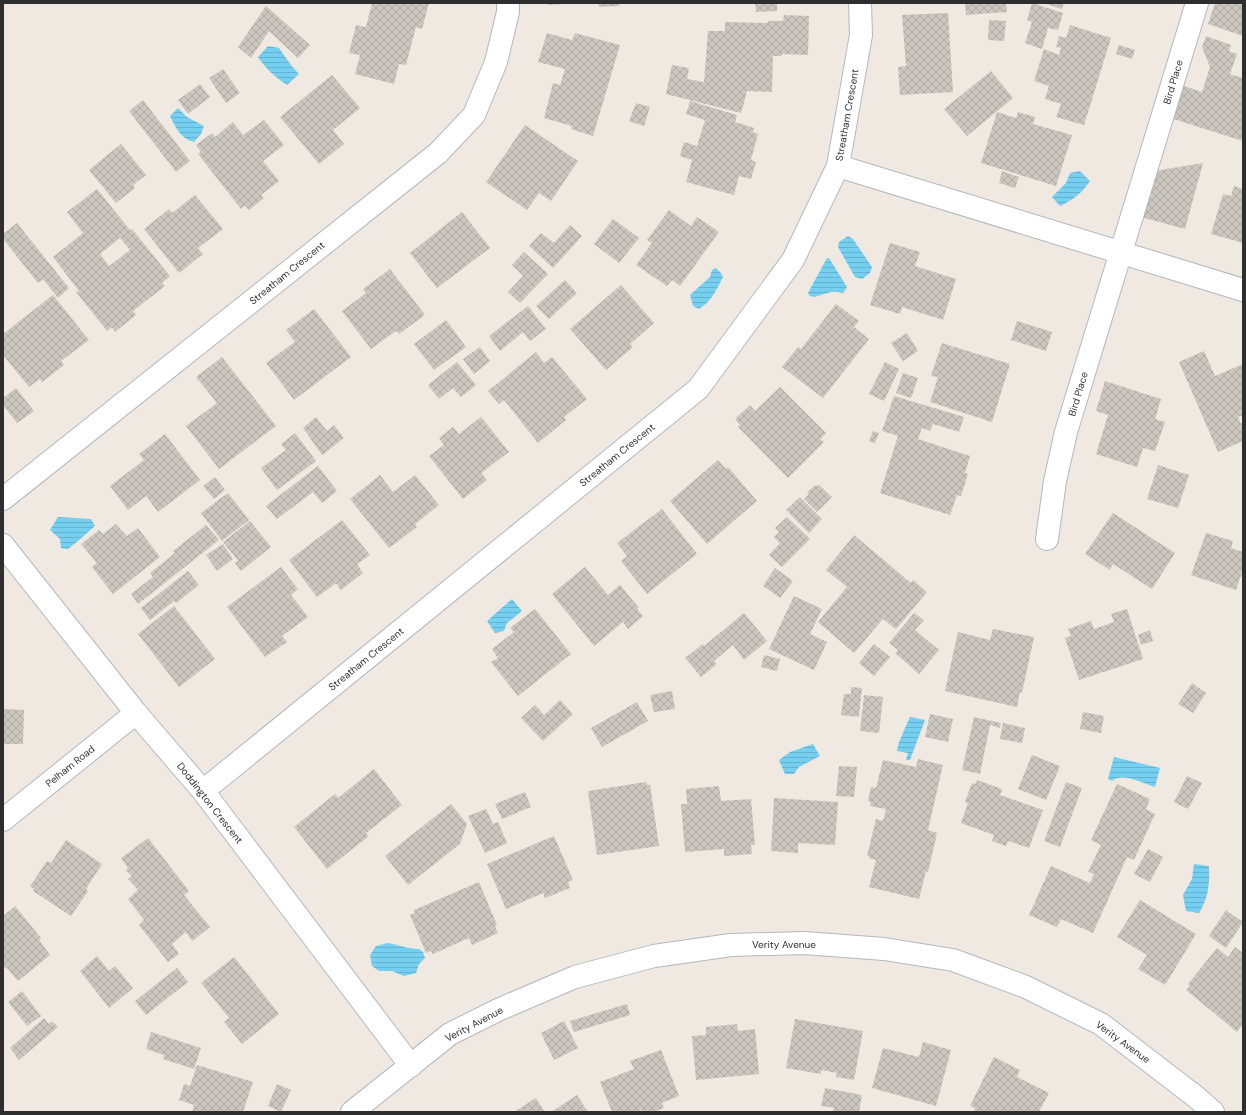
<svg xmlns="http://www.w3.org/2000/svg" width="1246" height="1115" viewBox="0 0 1246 1115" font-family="'DM Sans',sans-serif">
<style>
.water{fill:url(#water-rules)}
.building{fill:url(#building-cross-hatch);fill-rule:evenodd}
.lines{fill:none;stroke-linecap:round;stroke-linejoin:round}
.minor-casing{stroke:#b4b7c1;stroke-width:24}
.minor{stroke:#fff;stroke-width:22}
.labels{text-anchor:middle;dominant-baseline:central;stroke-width:3;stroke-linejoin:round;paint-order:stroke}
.street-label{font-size:10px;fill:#2e2e2e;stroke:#fff}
</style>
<defs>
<pattern id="water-rules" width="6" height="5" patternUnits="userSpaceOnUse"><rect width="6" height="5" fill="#75cff0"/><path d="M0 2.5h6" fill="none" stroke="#66b2ce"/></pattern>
<pattern id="building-cross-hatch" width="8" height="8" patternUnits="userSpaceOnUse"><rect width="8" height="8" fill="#cbc7bf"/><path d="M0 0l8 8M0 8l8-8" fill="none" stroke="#afaba4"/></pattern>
</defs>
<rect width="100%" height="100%" fill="#efe9e1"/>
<path class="water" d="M268,46l11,2 12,17 8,9 -12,11c-11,-7 -22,-17 -29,-28z
M178,108l9,9 17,9 -3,8 -7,8c-14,-4 -18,-14 -24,-26z
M1080,171l10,10c-9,13 -16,18 -30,25l-8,-9 14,-14 4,-10z
M848,236l5,3 19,28 -2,6 -8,6 -7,-2 -17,-30 1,-5z
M827,258h2l18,29 -4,6 -6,-1h-6l-17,5 -4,-1 -2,-3z
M716,268l5,5 2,4c-6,12 -12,25 -24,32l-6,-3 -3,-11 20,-18 2,-7z
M58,517l33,2 4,7 -17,15 -10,8 -7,-1 -1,-9 -10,-9z
M512,599l10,12 -15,12 -3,8 -9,2 -8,-12z
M910,717l15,3 -15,40h-4l2,-7 -11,-2 2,-9z
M813,744l7,12 -21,11 -5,7h-9l-6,-14 11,-8z
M1114,757l46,11 -5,19c-13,-4 -32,-15 -43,-6l-4,-2z
M1194,864l15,2c1,18 -1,32 -10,47l-13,-2 -3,-16 9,-16z
M388,943c11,2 20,6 31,6l4,3 2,6 -6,6 -3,9 -12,3 -12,-5h-13l-7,-5 -2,-11 6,-9z"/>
<path class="building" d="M372,3h57l-7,26 -6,-2 -10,38 -7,-1 -5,20 -39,-10 5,-19 -11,-2 7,-28 10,2z
M548,3h16v1l-16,1z
M598,3h21v3l-20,1z
M755,3h22v8l-21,1z
M965,3h41l1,9 -41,3z
M1032,3l31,10 -5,17 -10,-2 -6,21 -17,-6 7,-21 -5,-2z
M1043,3h21l-2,6z
M1215,3h28v33l-35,-12z
M266,6l44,39 -12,13 -29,-27 -18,27 -13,-11z
M948,13l5,79 -53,3 -2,-28 8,-1 -4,-51z
M784,15l25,1 -1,39 -26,-1v2h-9l-1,36 -25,-1 -6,22 -75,-19 6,-29 17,3 -2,11 17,3 4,-51h17v-9l43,1v-2h15z
M989,20l17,1 -2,20 -16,-1z
M1070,25l41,13 -27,87 -28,-8 5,-13 -16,-5 4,-13 -15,-5 10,-32 15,6 2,-7 -5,-1 3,-11 7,2z
M547,33l25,7 3,-7 45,12 -27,91 -22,-7 1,-3 -28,-8 9,-35 7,2 5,-16 -27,-7z
M1206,36l25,9 -2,6 8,3 -7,20 13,4v63l-76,-24 11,-33 24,8 8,-25 -8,-20z
M1119,45l16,5 -3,9 -16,-5z
M223,69l17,24 -14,10 -17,-25z
M991,71l22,27 -46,38 -23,-27z
M332,75l28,33 -27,22 11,14 -25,20 -39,-47z
M200,84l10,13 -22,17 -10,-14z
M143,100l47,61 -14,11 -47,-61z
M690,101l47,14 -2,7 19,6 -1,4 5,2 -7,26 5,2 -5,17 -12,-3 -5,19 -48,-13 6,-22 -12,-4 4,-14 13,4 8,-26 -19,-6z
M636,103l14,4 -6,19 -15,-5z
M997,112l19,6 2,-6 17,5 -2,7 39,11 -16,51 -75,-23z
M264,120l20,25 -21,16 16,20 -18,14 3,3 -15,12 -4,-4 -4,3 -43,-55 3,-2 -5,-7 16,-12 3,4 18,-15 10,13z
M525,125l53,36 -27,40 -12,-8 -12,17 -41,-28z
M121,144l25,31 -13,10 2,3 -19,15 -27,-33z
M1203,163l-18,66 -44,-12 13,-46z
M1002,171l17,6 -4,11 -16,-5z
M1234,186l9,3v54l-32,-9 12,-40 8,2z
M97,189l33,41 2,-1 38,47 -8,7 3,3 -32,25 3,4 -21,17 -3,-5 -5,4 -31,-39 3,-1 -26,-34 30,-24 -16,-21zM120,238l10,12 -21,16 -9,-12z
M195,195l28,34 -25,19 5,6 -24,19 -35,-44 25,-20 3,4z
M669,210l22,16 6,-9 22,15 -39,54 -8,-6 -5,6 -31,-21 16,-22 -5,-3z
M462,212l28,36 -53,40 -27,-35z
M613,219l26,19 -20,25 -25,-19z
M17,223l52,65 -11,10 -15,-19 -5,4 -35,-44v-5z
M570,225l12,11 -29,32 -24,-22 12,-13 13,10z
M890,243l30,9 -5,14 41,13 -13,41 -41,-13 -2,7 -30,-9z
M524,252l24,22 -28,29 -12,-11 15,-16 -11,-11z
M390,269l35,46 -26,19 -3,-3 -25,18 -29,-38 24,-18 -3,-4z
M565,280l12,13 -28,26 -13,-13z
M621,285l33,38 -24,21 3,3 -27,23 -36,-41z
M53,295l36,45 -28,21 3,4 -22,17 -2,-3 -11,8 -26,-32v-21z
M836,304l23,17 -5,6 15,12 -46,59 -41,-31 16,-20 3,2z
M528,306l18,23 -16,12 -7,-9 -23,19 -11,-15z
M314,309l37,48 -57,43 -28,-37 29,-21 -9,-12z
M446,320l20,27 -32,23 -20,-26z
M1017,321l35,11 -6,19 -35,-11z
M907,333l11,18 -15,10 -12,-18z
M942,343l68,21 -18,58 -62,-20 8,-25 -7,-1z
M480,347l10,14 -16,13 -11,-15z
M1204,351l11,25 28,-12v51l-5,2 5,11v13l-25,11 -39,-90z
M536,352l8,11 8,-6 35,42 -23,18 2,3 -28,23 -34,-43 -5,4 -11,-13z
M222,357l54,69 -57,43 -33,-43 31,-23 -21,-26z
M457,362l19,23 -15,12 -8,-9 -14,11 -11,-14z
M885,362l14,7 -15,32 -15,-7z
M903,373l15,5 -7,20 -15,-5z
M1105,381l56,18 -6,20 10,3 -10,29 -12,-3 -6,19 -41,-13 12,-39 -12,-4z
M780,387l46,46 -6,6 4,3 -36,36 -50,-51 2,-2 -5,-6 15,-14 5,6z
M16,388l18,23 -17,12 -14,-18v-7z
M894,396l70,21 -5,15 -26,-8 -3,7 -8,-3 -4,11 52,17 -5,17 3,1 -7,22 -4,-1 -7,20 -70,-22 18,-57 -16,-5z
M316,417l11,14 7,-6 10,13 -22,17 -19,-27z
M481,417l28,35 -28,21 6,7 -24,19 -34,-43 15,-11 -5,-7 14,-11 6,7z
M873,431l6,2 -4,10 -6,-2z
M295,433l21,28 -39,29 -16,-22 25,-18 -5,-6z
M165,434l35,46 -42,32 -12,-16 -18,14 -18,-24 34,-26 -5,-6z
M718,460l8,9 2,-2 29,34 -50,43 -37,-43z
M1158,465l31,10 -11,33 -31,-9z
M318,466l19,25 -15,12 -9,-11 -36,27 -11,-13z
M380,475l13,17 22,-17 24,30 -24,19 2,3 -28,21 -39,-49z
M215,477l10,13 -11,9 -11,-13z
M816,485l1,1 2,-1 13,12 -15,15 -13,-13 5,-5 -2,-2z
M228,493l21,27 -27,21 -21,-28z
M800,497l22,22 -13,14 -23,-23z
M662,509l35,45 -50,40 -26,-33 6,-5 -10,-13z
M1113,513l62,40 -23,36 -39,-25 -3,6 -25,-16z
M787,517l23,22 -28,28 -13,-12 11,-12 -6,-6 5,-5 -4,-4z
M342,520l28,35 -13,9 6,9 -22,17 -5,-7 -19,14 -28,-37z
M250,521l21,26 -30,24 -6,-8 3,-2 -15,-19z
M116,524l11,12 11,-8 22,29 -47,37 -21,-27 5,-4 -16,-19 18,-14 4,4z
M206,525l13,15 -81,64 -7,-10 22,-17 -3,-4 25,-20 -2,-2z
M1206,533l27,8 -2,7 12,4v18l-7,20 -45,-15z
M854,535l57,48 2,-3 14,12 -31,37 -13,-10 -29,34 -36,-31 29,-35 -21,-17z
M223,544l10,15 -16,12 -11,-16z
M281,567l17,22 -7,6 17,22 -26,19 5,6 -22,15 -38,-50z
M585,567l23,28 12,-10 19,23 -2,1 6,7 -15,13 -5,-7 -29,24 -42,-52z
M775,568l18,13 -13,17 -17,-12z
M188,571l11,14 -23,18 -2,-2 -24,19 -9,-12z
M794,596l28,13 -12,25 17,8 -13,28 -45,-21z
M174,606l41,53 -36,28 -41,-53z
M535,609l36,45 -53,42 -27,-34 7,-4 -6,-9 22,-17 -4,-4z
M1127,609l16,50 -64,21 -14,-42 6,-2 -3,-7 23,-8 3,8 20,-7 -3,-8z
M744,613l23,28 -23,19 -11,-15 -19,16 3,3 -16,13 -16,-19 18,-14 1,2z
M914,613l10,7 -9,10 24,20 -20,24 -24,-21 3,-3 -9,-7z
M993,629l41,8 -12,56 -2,-1 -3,15 -72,-16 13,-59 32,8z
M1150,630l3,11 -12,4 -3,-10z
M874,644l16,13 -16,19 -15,-13z
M764,655l16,4 -3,12 -16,-4z
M1192,683l14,10 -13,20 -15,-9z
M851,687l11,1 -3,29 -18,-2 3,-21h7z
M672,691l3,18 -21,3 -4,-17z
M864,695l19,2 -4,36 -19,-2z
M560,700l13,14 -30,27 -22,-23 14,-13 9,10z
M637,702l11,19 -46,26 -11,-19z
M3,709l21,1 -1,34h-20z
M1083,712l21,4 -3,17 -21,-4z
M930,714l23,5 -5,23 -23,-5z
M974,717l27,6 -1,5 -10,-3 -10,49 -18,-4z
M1003,723l22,5 -3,15 -22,-4z
M1032,755l28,11 -14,34 -28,-11z
M918,759l25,6 -15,65 9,3 -9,39 -2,-1 -7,28 -50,-12 7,-27 -7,-2 1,-2h-3l9,-37 7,2 3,-12 -16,-3 1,-4 -3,-1 3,-14 5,1 7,-28 33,7z
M839,766l18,1 -3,30 -18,-1z
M374,769l28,36 -36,28 3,3 -42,33 -33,-42 41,-33 3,4z
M1187,776l15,7 -14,26 -14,-7z
M977,780l25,9 -2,6 43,15 -14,38 -21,-7 -2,5 -14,-5 2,-6 -33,-12 7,-20 -3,-1 7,-19 4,1z
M646,782l1,3h3l9,61 -62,9 -9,-64z
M1066,782l16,6 -22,59 -16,-6z
M1117,784l33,15 -4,10 9,5 -21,46 -7,-3 -34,76 -32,-14 -4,8 -28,-12 22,-49 39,17 4,-9 -6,-2 13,-27 -10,-5z
M719,786l2,15 30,-2 4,46h-4l1,9 -28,2v-7l-39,3 -4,-48h6l-1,-15z
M525,792l6,15 -29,12 -7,-15z
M774,798l64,4 -3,43 -37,-2v10l-27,-2z
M451,804l16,20 -7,20 -52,41 -23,-29z
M486,809l7,15 5,-2 9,21 -22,10 -17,-37z
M554,836l19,44 -5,2 2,6 -25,10 -2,-5 -37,16 -19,-45z
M148,838l41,53 -5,4 26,32 -18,14 -6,-9 -14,12 7,10 -11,8 -29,-37 5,-5 -16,-21 10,-9 -10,-11 4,-3 -6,-6 2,-2 -7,-10z
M66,840l36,24 -16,25 2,2 -17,25 -38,-25 1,-2 -4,-3 17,-25 4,2z
M1148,849l15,8 -13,25 -16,-8z
M479,882l18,43 -2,1 3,7 -26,12 -3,-7 -36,16 -2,-3 -5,2 -16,-38 5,-2 -1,-3z
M1140,900l56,34 -31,51 -27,-16 9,-14 -30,-18z
M15,906l26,32 -2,2 11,15 -32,26 -12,-14 -3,2v-53z
M1226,910l17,12 -17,26 -17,-12z
M1235,947l8,6v71l-6,8 -51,-42 4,-4 -2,-2 29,-36 11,9z
M97,956l12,15 6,-5 18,22 -24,20 -29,-37z
M234,957l45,57 -37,30 -18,-22 5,-4 -28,-35z
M177,968l11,14 -42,33 -11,-14z
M22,991l19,25 -14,10 -19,-24z
M627,1004l3,11 -56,17 -4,-11z
M44,1018l5,6 3,-3 6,6 -39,33 -9,-12z
M795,1019l68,12 -9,49 -18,-3 1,-4 -16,-3v4l-35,-6z
M564,1021l14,27 -24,12 -13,-27z
M737,1024l1,7 17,-2 4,45 -63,6 -4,-44 14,-1v-8z
M151,1032l50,16 -7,21 -31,-10 1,-4 -18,-6z
M923,1042l28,8 -15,56 -64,-18 11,-40 36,9z
M661,1050l18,46 -17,7 2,5 -10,4h-11l-1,-2 -5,2h-25l-12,-30 34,-13 -4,-8z
M994,1057l26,13 -3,7 32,16 -10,19h-65l1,-4 -5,-2z
M197,1065l56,17 -10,30h-51l2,-7 -15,-5 5,-16 6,2z
M277,1084l14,6 -10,22 -13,-6z
M825,1088l37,7 -3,17h-26l1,-4 -13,-2z
M577,1095l11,17h-37z
M536,1098l9,14h-31z"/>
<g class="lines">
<g class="minor-casing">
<path id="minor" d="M838,166l405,124
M3,499l435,-346 36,-38 22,-53 12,-50v-9
M1047,539l8,-58 11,-49 131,-429
M3,545l133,168 67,78 208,275
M203,791l495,-402 95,-129 45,-94 23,-131 -1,-32
M3,820l133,-107
M352,1112l98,-78 50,-25 75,-32 79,-21 77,-11 73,-2 80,6 69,11 73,27 75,37 95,73 17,15"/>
</g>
<use href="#minor" class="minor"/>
</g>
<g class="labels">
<g class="street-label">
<text transform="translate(1173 82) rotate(-73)">Bird Place</text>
<text transform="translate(847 115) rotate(-80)">Streatham Crescent</text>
<text transform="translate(287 273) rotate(-39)">Streatham Crescent</text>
<text transform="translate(1078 394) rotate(-73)">Bird Place</text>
<text transform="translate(617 455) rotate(-39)">Streatham Crescent</text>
<text transform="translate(366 659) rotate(-39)">Streatham Crescent</text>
<text transform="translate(70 766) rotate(-39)">Pelham Road</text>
<text transform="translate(210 803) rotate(52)">Doddington Crescent</text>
<text x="784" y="944">Verity Avenue</text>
<text transform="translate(474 1024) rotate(-28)">Verity Avenue</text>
<text transform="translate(1123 1042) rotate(36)">Verity Avenue</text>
</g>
</g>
<rect width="1246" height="1115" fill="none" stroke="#2e2e2e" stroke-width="8"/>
</svg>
